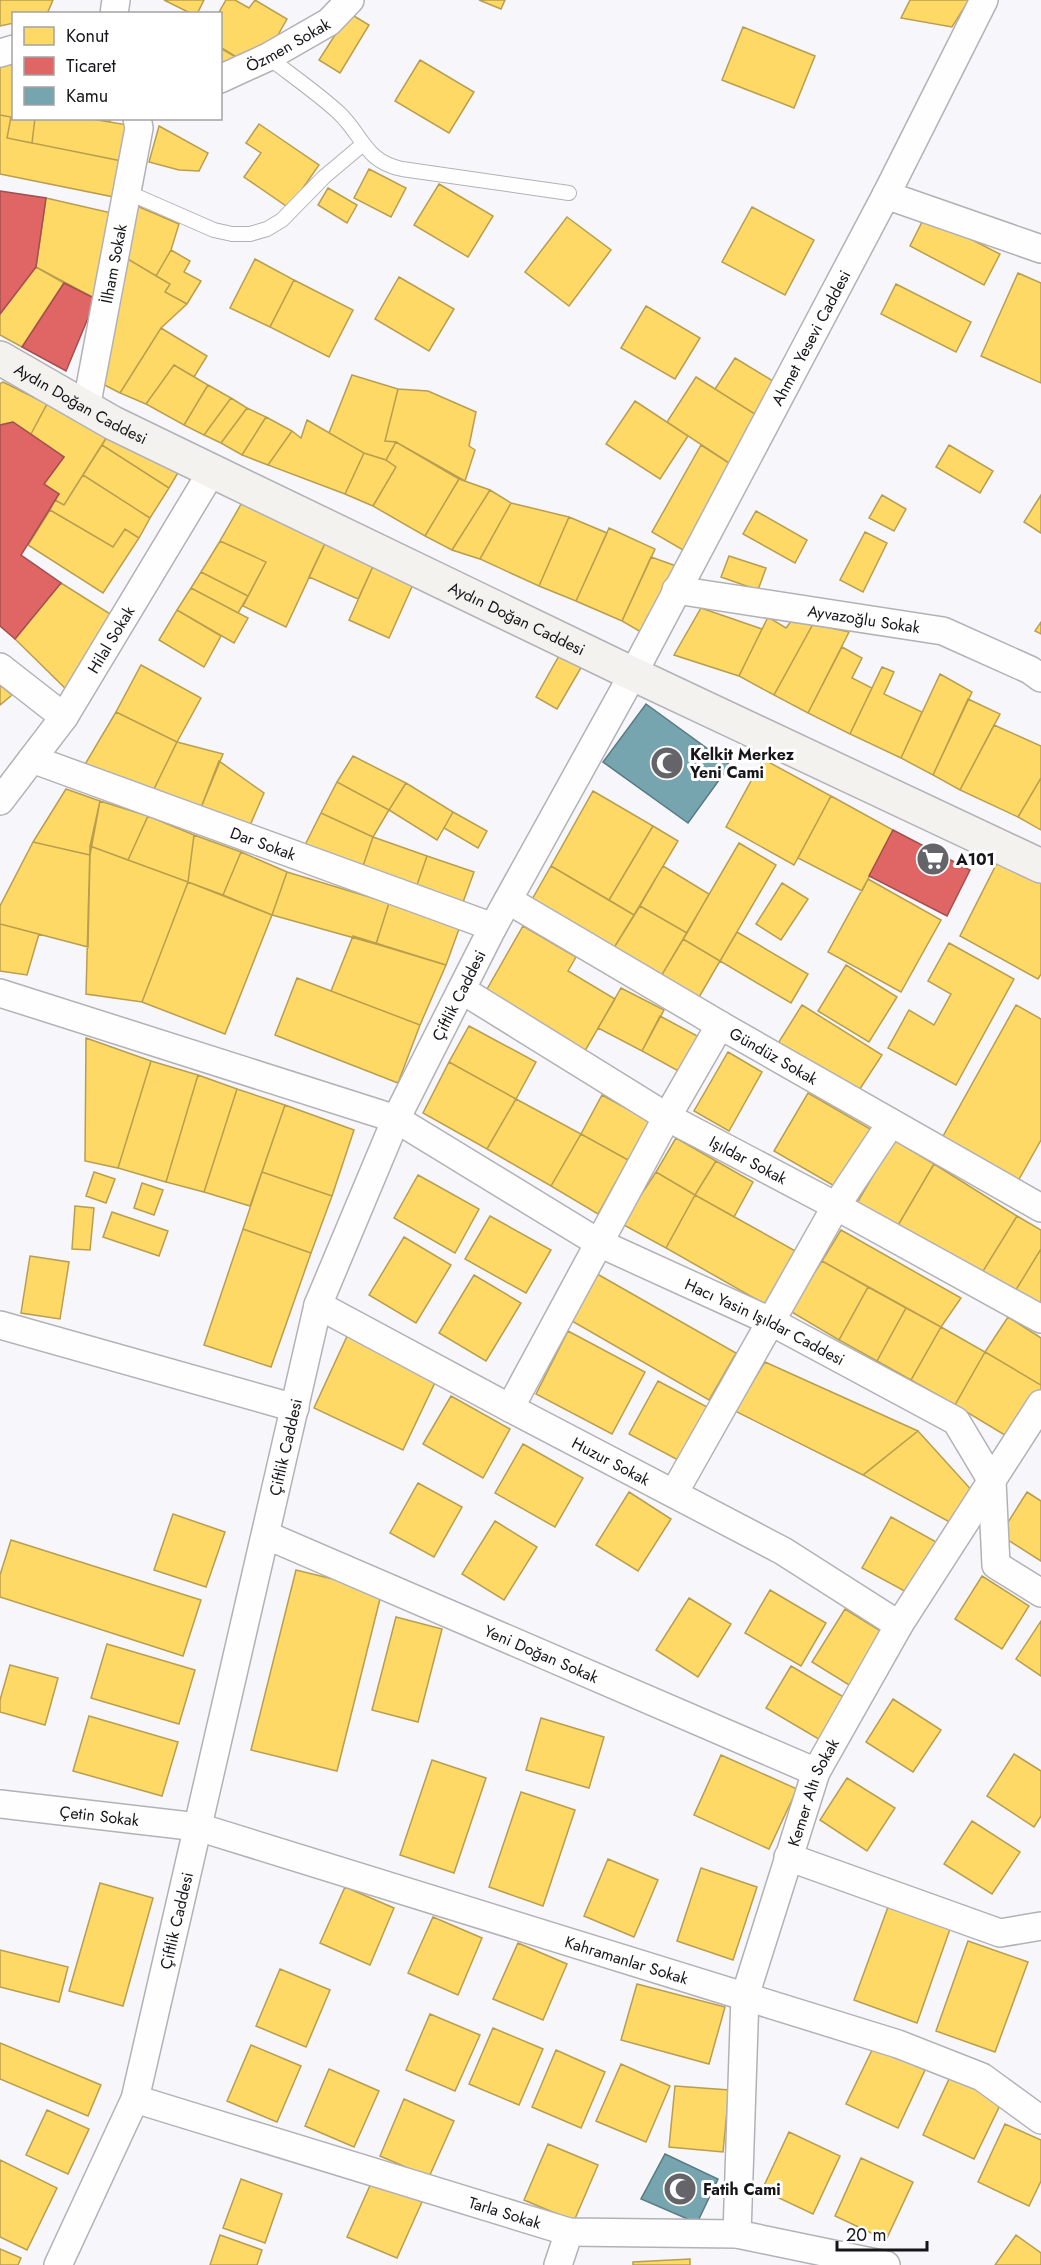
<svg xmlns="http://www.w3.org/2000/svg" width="1041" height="2265" viewBox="0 0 1041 2265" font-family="Jost,sans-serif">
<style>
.homes{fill:#ffd966;stroke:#b99e4f;stroke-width:1.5}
.shops{fill:#e06666;stroke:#a34e4f;stroke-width:1.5}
.public{fill:#76a5af;stroke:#597a82;stroke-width:1.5}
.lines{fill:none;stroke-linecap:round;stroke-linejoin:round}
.service-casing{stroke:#b2b2b6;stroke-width:16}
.minor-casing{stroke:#b2b2b6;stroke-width:30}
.secondary-casing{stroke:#b2b2b6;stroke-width:36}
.service{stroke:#fefefe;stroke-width:14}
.minor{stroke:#fefefe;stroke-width:27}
.secondary{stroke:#f4f2ef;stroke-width:33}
.labels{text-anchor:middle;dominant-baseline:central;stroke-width:6;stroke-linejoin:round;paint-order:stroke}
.street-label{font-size:16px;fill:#16161a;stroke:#fff}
.poi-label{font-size:16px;font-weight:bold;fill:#16161a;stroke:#fff;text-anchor:start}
</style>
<rect width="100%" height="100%" fill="#f6f6fb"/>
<path class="homes" d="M0,0h53l-6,14h-33v9l-14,3z
M164,0h40l-7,14h-5z
M226,0h9l14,8 6,-8 32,19 -17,30 -27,12 -23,-14v-33h-2z
M479,0h26l-4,9z
M910,0h59l-17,27 -51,-9z
M349,13l20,12 -29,48 -21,-13z
M743,27l72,29 -21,52 -72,-28z
M220,48l23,13 -23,11z
M14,57v61h21l-3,25 -25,-5 4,-21 -11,-2v-54z
M420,60l54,32 -25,41 -54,-32z
M0,115l11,2 -4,21 115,23 -8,36 -114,-23z
M35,118h51l42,7 -6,36 -90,-18z
M86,118h24v4z
M259,124l60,41 -30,43 -45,-31 17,-24 -15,-10z
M159,126l49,27 -9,18 -20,-1 -30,-8z
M369,169l37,19 -15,29 -37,-19z
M439,184l54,32 -25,41 -54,-32z
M328,188l29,17 -10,18 -29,-18z
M46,198l70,16 -20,85 -60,-32z
M137,206l42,18 -8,26 -15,26 -35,-21z
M752,207l62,33 -29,55 -63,-33z
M925,216l75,38 -16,31 -74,-39z
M567,217l44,33 -42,56 -44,-34z
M171,250l19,11 -6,11 17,9 -14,23 -22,-12 5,-8 -14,-8z
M121,255l49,29 -5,8 22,12 -26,24 -41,65 -25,-13z
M255,259l39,21 -24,47 -40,-19z
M36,267l28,16 -42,64 -22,-12v-21z
M1018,273l23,10v100l-60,-27z
M399,277l55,32 -25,42 -54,-32z
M294,280l59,30 -24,47 -59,-30z
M896,284l75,38 -15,30 -75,-38z
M646,306l54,32 -25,41 -54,-31z
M161,328l46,28 -13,21 -20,-12 -28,39 -26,-11z
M735,358l43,26 -20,32 -43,-27z
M174,365l34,20 -24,40 -38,-21z
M352,375l46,14 -13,52 11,1 -10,18 -22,-7 -35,-20z
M696,377l62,39 -29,47 -62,-41z
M3,382l44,22 -16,30 -18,-12 -13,3v-41z
M208,385l23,13 -27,37 -20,-10z
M398,389l30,2 48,21 -7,34 6,4 -10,31 -69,-39 -11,-1z
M231,398l16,10 -26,35 -17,-8z
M635,401l53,35 -28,43 -54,-35z
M47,404l61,31 -44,70 -9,-5 4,-6 -15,-10 20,-27 -33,-23z
M247,408l19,9 -24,38 -21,-12z
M266,417l26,14 -24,34 -26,-10z
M307,420l57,33 -19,41 -77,-29 24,-34 9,7z
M108,435l71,36 -10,17 -67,-43z
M396,442l63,37 -34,57 -52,-30 23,-39 -10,-7z
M102,445l67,43 -19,30 -67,-43z
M701,445l28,18 -46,87 -31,-18z
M949,445l44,26 -13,22 -44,-26z
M364,453l22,7 10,7 -23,39 -28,-12z
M83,475l67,43 -11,20 -14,-9 -12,18 -63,-37 5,-10 9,5z
M459,479l31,11 -38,60 -27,-14z
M490,490l21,13 -31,56 -28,-9z
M882,495l24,14 -12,22 -25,-13z
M1041,495v38l-17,-11z
M244,499l83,40 -41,88 -43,-21 23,-44 -46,-21z
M511,503l58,14 -30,69 -59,-27z
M50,510l63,37 12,-18 14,9 -36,55 -75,-48z
M756,511l51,29 -12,23 -52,-29z
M569,517l38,16 -31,68 -37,-15z
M609,528l46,21 -33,72 -46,-20z
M865,532l22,11 -24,49 -23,-12z
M327,539l48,23 -17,37 -49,-22z
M220,541l46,21 -18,34 -47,-24z
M729,556l37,12 -8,22 -37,-13z
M651,557l28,10 -33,68 -24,-14z
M375,562l40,18 -26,58 -40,-18z
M201,572l47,24 -10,17 -47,-25z
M61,583l54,34 -47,74 -53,-52z
M191,588l57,30 -14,25 -57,-33z
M701,608l61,21 -23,47 -65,-21z
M177,610l44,26 -17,31 -45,-27z
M796,615l17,9 -39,71 -35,-19 29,-59 18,11z
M1041,622v12l-6,-3z
M813,624l36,8 -41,81 -34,-18z
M842,647l20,11 -10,20 20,10 -22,46 -42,-21z
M560,654l22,12 -25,43 -21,-12z
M141,665l60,33 -24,44 -61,-30z
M882,667l12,5 -10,22 38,18 -21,46 -51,-24z
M940,674l32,18 -39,83 -32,-17z
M0,685l12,10 -12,10z
M968,699l32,15 -40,76 -27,-15z
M116,712l61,30 -25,51 -68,-27z
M994,725l47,21v32l-23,39 -58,-27z
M177,742l46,12 -23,56 -48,-17z
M353,756l53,27 -17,27 -52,-28z
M763,759l68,37 -37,69 -68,-38z
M219,761l45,32 -16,37 -48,-20z
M1041,778v52l-23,-13z
M337,782l52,28 -16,27 -52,-24z
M406,783l47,29 -16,28 -48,-30z
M66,789l34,12 -10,54 -57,-13z
M593,791l60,35 -44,74 -58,-34z
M831,796l62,34 -31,61 -64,-33z
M100,801l48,15 -20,44 -38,-14z
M453,812l34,19 -9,17 -34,-20z
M321,813l52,24 -11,32 -59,-20z
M148,816l46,19 -6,47 -60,-22z
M653,826l25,15 -44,74 -25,-15z
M194,835l47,17 -18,43 -35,-13z
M373,837l54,19 -11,32 -54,-19z
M33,842l57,13 -2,92 -88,-23v-18z
M739,843l37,22 -56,96 -37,-22z
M90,846l98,36 -46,120 -56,-8z
M241,852l46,20 -15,43 -49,-20z
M427,856l47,16 -12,33 -46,-17z
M998,861l43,20v93l-3,5 -78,-43z
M551,866l83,49 -22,36 -82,-48z
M663,866l46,28 -22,39 -47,-27z
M287,872l102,31 -13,41 -104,-29z
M868,879l73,41 -40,72 -73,-40z
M188,882l84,33 -47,119 -83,-32z
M782,883l26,16 -27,41 -25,-16z
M389,903l70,26 -13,36 -70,-21z
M640,906l47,27 -27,45 -48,-27z
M0,924l39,10 -12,41 -27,-4z
M523,926l53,31 -8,14 47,28 -33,57 -100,-58z
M737,932l71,42 -17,29 -71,-42z
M353,936l93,29 -26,60 -89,-34z
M683,939l37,22 -22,38 -38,-21z
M949,943l65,36 -58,106 -68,-37 21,-38 25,15 17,-31 -23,-13z
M846,965l51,32 -28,45 -51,-31z
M297,978l123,47 -22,58 -123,-48z
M621,988l43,22 -22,41 -44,-23z
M802,1005l80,50 -26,40 -79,-50z
M1016,1005l25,14v121l-23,41 -76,-43z
M660,1016l41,22 -19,35 -40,-22z
M469,1026l67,36 -20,37 -67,-37z
M86,1038l65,23 -33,107 -33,-7z
M728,1052l34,20 -33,59 -35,-20z
M151,1061l47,14 -32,107 -48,-14z
M449,1062l67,37 -29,50 -64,-36z
M198,1075l39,14 -33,103 -38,-10z
M237,1089l48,16 -35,101 -46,-14z
M808,1093l69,40 -34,58 -69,-40z
M602,1095l49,27 -23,38 -47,-26z
M516,1099l65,35 -30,52 -64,-37z
M285,1105l69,25 -22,66 -70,-24z
M581,1134l47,26 -30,54 -47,-28z
M676,1138l40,23 -21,34 -39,-23z
M894,1140l40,24 -37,63 -40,-24z
M716,1161l37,21 -19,35 -39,-22z
M934,1164l83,52 -37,60 -83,-49z
M94,1172l21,7 -9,24 -20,-7z
M262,1172l70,24 -21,57 -68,-24z
M656,1172l39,23 -29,53 -44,-24z
M418,1175l61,34 -24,44 -61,-35z
M142,1183l21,7 -9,25 -20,-7z
M695,1195l104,58 -29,54 -104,-59z
M75,1206l19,2 -4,42 -18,-1z
M112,1212l56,19 -9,25 -56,-19z
M490,1216l61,34 -25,43 -61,-34z
M1017,1216l24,14v19l-27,44 -34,-17z
M243,1229l68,24 -40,114 -67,-22z
M841,1230l120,68 -20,29 -119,-66z
M404,1237l47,28 -35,58 -47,-28z
M1041,1249v59l-27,-15z
M30,1256l39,6 -9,57 -39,-6z
M822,1261l46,26 -29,53 -49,-29z
M592,1271l144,82 -27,47 -144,-83z
M474,1275l47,28 -35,58 -47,-28z
M868,1287l38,21 -29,53 -38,-21z
M906,1308l35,19 -30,53 -34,-19z
M1008,1317l33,21v47l-56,-33z
M941,1327l44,25 -30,53 -44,-25z
M568,1331l77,41 -33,62 -76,-40z
M349,1332l90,42 -36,76 -89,-42z
M985,1352l56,33v10l-28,45 -58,-35z
M765,1362l153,69 -55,44 -128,-64z
M658,1381l51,27 -29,53 -51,-27z
M451,1396l59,33 -27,49 -60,-34z
M918,1431l58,64 -19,31 -94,-51z
M523,1444l60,34 -28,49 -60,-34z
M418,1483l44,24 -28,50 -44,-24z
M629,1492l42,27 -33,52 -42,-26z
M1027,1492l14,9v60l-41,-26z
M173,1514l52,18 -19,55 -52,-17z
M891,1517l47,26 -28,51 -48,-26z
M495,1521l42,26 -33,53 -42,-26z
M11,1540l190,60 -18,56 -183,-59v-22z
M296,1570l86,21 -45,180 -86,-21z
M982,1576l47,30 -27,43 -47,-30z
M770,1590l56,33 -25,43 -56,-33z
M689,1598l42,26 -33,53 -42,-27z
M845,1609l42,26 -33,53 -42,-26z
M396,1617l46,12 -24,93 -46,-12z
M1041,1621v55l-25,-17z
M107,1644l88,26 -16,54 -88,-26z
M10,1665l48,13 -13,47 -45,-13v-12z
M791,1666l56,33 -25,42 -56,-33z
M893,1699l48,31 -28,42 -47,-30z
M89,1716l89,26 -16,54 -89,-25z
M541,1718l63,19 -15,51 -63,-18z
M1014,1754l27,17v45l-7,11 -47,-31z
M721,1755l76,34 -28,60 -75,-34z
M432,1760l54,18 -32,95 -54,-18z
M847,1778l48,30 -28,43 -47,-31z
M521,1792l54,18 -32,96 -54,-19z
M972,1821l48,31 -28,42 -48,-30z
M608,1859l50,21 -24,57 -50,-21z
M701,1868l56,19 -24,73 -56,-19z
M100,1883l53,15 -30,108 -54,-15z
M345,1887l49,21 -24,57 -50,-22z
M888,1907l62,22 -33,94 -63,-23z
M433,1917l49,21 -24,57 -50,-22z
M968,1941l60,21 -33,90 -59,-21z
M518,1943l49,21 -24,56 -50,-21z
M0,1950l68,17 -9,35 -59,-15z
M280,1969l50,21 -24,57 -50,-21z
M637,1984l88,23 -16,57 -88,-24z
M430,2014l50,21 -25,56 -49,-21z
M493,2028l50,21 -24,56 -50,-21z
M0,2043l101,42 -13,31 -88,-37z
M251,2045l50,21 -24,56 -50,-21z
M874,2046l51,24 -27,58 -52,-24z
M556,2050l49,22 -24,56 -49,-21z
M621,2064l49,22 -24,56 -50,-21z
M329,2069l50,22 -25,56 -49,-21z
M950,2077l52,24 -28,58 -51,-24z
M675,2086l54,4 -6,62 -54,-5z
M404,2099l50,22 -25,56 -49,-21z
M47,2110l42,19 -21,45 -42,-19z
M1005,2124l36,16v41l-12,25 -51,-24z
M789,2132l51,24 -27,58 -51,-24z
M548,2144l50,21 -24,56 -50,-21z
M861,2158l52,24 -27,58 -51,-24z
M0,2160l57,28 -30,62 -27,-13z
M241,2179l41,15 -17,49 -42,-15z
M372,2181l50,21 -25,56 -50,-21z
M220,2235l42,15 -5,15h-47z
M1016,2235l25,18v12h-46z
M0,2249l21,9 -3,7h-18z
M690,2259v6h-57v-3z"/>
<path class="shops" d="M0,191l46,7 -10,69 -36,47z
M64,283l32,16 -30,72 -44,-24z
M13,422l51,35 -20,27 15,10 -38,61 40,28 -46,56 -15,-13v-201z
M893,830l77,40 -23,46 -78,-40z"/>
<path class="public" d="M646,704l84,61 -42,58 -85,-61z
M665,2154l53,25 -21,44 -56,-24z"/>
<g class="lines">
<g class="service-casing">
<path id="service" d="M268,57c23,18 48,35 70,55 25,23 26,49 64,57l167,24
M127,192l87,38 18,4h18l17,-5 15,-9 42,-43 38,-32"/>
</g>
<g class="minor-casing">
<g id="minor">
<path d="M114,14l2,-14"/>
<path d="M0,53l14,-4"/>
<path id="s1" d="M220,79l48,-22 61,-35 21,-22"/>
<path d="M886,195l155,54"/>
<path id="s2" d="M86,408l53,-280 -2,-10"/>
<path id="s3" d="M676,590l267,41 87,39 11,8"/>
<path d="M0,667l64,50"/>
<path id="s4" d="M32,759l461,168"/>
<path id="s5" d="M0,801l64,-84 148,-246"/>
<path id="s6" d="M508,900l212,125 321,183"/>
<path id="s7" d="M462,990l205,127 169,89 205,113"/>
<path id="s8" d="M0,993l396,126 203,124 171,78 186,100 36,60 4,84 45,28"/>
<path id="s9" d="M318,1305l192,103 273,143 116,74"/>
<path d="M0,1325l295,83"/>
<path d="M510,1408l157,-291 53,-92"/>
<path d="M674,1493l162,-287 55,-83"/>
<path id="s10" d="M266,1535l550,237"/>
<path id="s11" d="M0,1804l198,23 700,217 84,33 59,43"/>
<path d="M788,1857l212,76 41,-7"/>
<path id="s12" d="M135,2099l434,133 168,2 149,31"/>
<path id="s13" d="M737,2234l8,-238 71,-224 83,-147 142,-221"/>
<path id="s14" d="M58,2265l77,-166 183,-794 78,-186 97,-192 140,-253 253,-479 98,-195"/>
<path d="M558,2265l11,-33"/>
</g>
</g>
<g class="secondary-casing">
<g id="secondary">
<path id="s15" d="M0,358l113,65 99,48 421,203 408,192"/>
</g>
</g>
<use href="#service" class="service"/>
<use href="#minor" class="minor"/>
<use href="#secondary" class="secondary"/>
</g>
<defs>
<g id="mosque-disc" transform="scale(1.725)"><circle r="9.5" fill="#646469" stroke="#fff"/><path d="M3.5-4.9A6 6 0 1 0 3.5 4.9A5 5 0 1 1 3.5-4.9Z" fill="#fff"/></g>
<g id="supermarket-disc" transform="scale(1.725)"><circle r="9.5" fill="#646469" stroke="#fff"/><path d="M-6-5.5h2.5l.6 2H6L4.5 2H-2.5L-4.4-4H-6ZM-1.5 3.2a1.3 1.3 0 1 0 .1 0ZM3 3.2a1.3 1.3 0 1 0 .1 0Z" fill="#fff"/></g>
</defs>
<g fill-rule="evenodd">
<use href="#mosque-disc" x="667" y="763"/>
<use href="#supermarket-disc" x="933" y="859"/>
<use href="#mosque-disc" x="680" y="2189"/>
</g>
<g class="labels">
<g class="street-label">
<text stroke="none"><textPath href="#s1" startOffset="76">Özmen Sokak</textPath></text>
<text stroke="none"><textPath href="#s2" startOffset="147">İlham Sokak</textPath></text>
<text stroke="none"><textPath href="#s14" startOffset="2084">Ahmet Yesevi Caddesi</textPath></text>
<text stroke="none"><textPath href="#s15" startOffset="93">Aydın Doğan Caddesi</textPath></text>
<text stroke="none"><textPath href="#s15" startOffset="579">Aydın Doğan Caddesi</textPath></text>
<text stroke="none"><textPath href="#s3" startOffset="190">Ayvazoğlu Sokak</textPath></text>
<text stroke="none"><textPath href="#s5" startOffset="196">Hilal Sokak</textPath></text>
<text stroke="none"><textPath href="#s4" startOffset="246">Dar Sokak</textPath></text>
<text stroke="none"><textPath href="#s14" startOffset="1338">Çiftlik Caddesi</textPath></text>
<text stroke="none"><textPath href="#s6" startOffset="308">Gündüz Sokak</textPath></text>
<text stroke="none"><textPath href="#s7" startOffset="333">Işıldar Sokak</textPath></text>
<text stroke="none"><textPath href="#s8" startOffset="837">Hacı Yasin Işıldar Caddesi</textPath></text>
<text stroke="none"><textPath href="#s14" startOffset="852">Çiftlik Caddesi</textPath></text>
<text stroke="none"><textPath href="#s9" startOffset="332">Huzur Sokak</textPath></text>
<text stroke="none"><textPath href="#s10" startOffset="300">Yeni Doğan Sokak</textPath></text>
<text stroke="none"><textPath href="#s13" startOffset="453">Kemer Altı Sokak</textPath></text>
<text stroke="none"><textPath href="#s11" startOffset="100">Çetin Sokak</textPath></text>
<text stroke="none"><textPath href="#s14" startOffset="366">Çiftlik Caddesi</textPath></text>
<text stroke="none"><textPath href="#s11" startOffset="648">Kahramanlar Sokak</textPath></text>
<text stroke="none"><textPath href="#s12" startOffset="387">Tarla Sokak</textPath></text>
</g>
<g class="poi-label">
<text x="690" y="754">Kelkit Merkez<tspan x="690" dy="18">Yeni Cami</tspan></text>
<text x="956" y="859">A101</text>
<text x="703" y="2189">Fatih Cami</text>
</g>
</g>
<rect x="12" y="12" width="210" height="108" fill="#ffffff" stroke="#a2a2a3" stroke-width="1.5"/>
<rect x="24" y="27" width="30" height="18" fill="#ffd966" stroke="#a2a2a3" stroke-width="1.5"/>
<text x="66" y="42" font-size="18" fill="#16161a">Konut</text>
<rect x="24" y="57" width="30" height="18" fill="#e06666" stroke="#a2a2a3" stroke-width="1.5"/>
<text x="66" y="72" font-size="18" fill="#16161a">Ticaret</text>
<rect x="24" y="87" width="30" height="18" fill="#76a5af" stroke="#a2a2a3" stroke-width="1.5"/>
<text x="66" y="102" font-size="18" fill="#16161a">Kamu</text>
<path d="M837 2241v9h90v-9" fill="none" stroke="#16161a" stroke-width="3"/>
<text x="846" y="2241" font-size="18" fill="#16161a" stroke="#ffffff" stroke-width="4.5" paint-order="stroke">20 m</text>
</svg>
